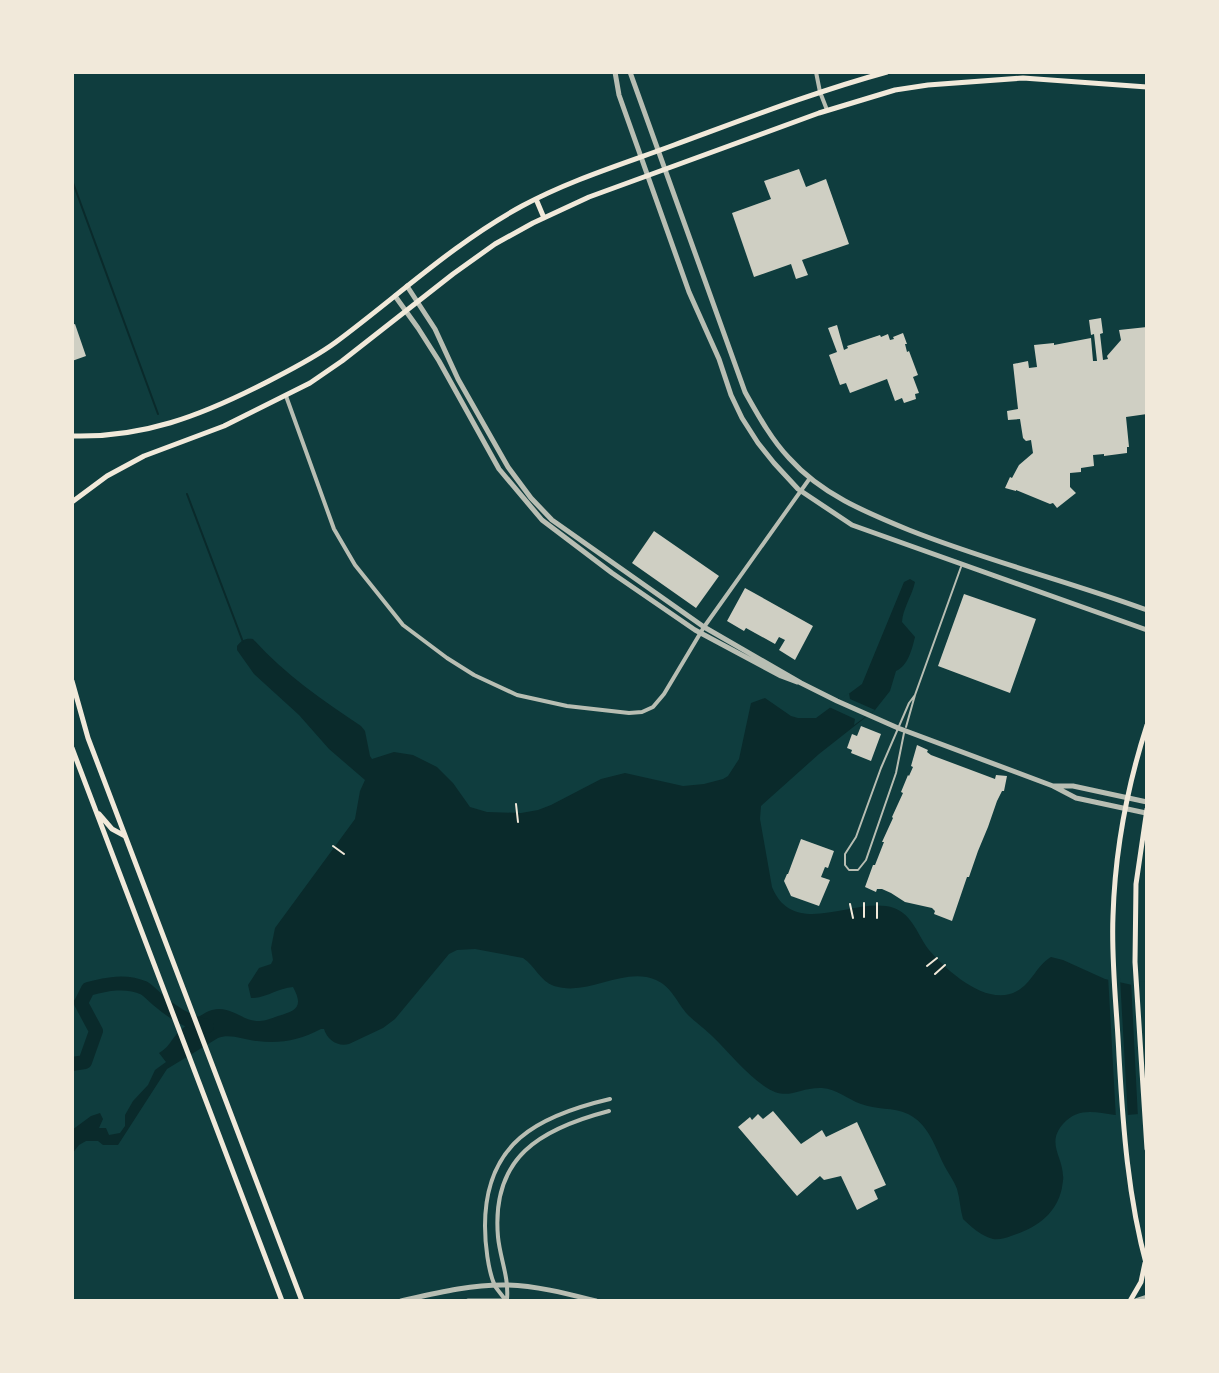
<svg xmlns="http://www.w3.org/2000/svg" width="1219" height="1373" viewBox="0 0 1219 1373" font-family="Lora,serif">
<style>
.water{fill:#0a2a2b}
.pier{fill:#0f3d3e}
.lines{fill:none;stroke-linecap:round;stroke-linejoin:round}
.stream{stroke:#0a2a2b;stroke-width:2}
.river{stroke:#0a2a2b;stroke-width:14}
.building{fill:#cfcfc3}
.path{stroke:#f1e9da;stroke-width:2}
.service{stroke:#b8beb3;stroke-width:2}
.minor{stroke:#b8beb3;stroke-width:4}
.tertiary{stroke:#b8beb3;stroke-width:5}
.secondary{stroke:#f1e9da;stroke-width:5}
</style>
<rect width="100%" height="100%" fill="#0f3d3e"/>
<path class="water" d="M910,579l5,3c-3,14 -12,26 -13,40l13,15c-3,12 -7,29 -19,34l-6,20 -15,19 -56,44 -58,52 -1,13 12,68c22,54 84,8 122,21 19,7 24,28 35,42 18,21 59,58 88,41 15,-8 19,-25 34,-34l12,3 42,19 32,7 2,128c-8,1 -16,1 -24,1 -20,-3 -37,-8 -52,9 -17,19 0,33 0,52 1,1 -1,11 -1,12 -6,27 -26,40 -51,48 -5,2 -12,4 -18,3 -10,-2 -23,-13 -30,-20 -3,-10 -3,-20 -6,-30 -3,-9 -10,-17 -14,-26 -9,-19 -15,-39 -35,-49 -15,-7 -32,-4 -47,-10 -14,-5 -24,-15 -39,-16 -25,-1 -34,15 -58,-2 -20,-14 -35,-34 -53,-51 -7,-7 -16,-13 -23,-20 -11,-12 -16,-28 -32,-35 -33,-14 -67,17 -102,6 -14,-5 -19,-20 -31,-28l-48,-9 -18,1 -8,4 -54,65 -12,9 -34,16c-11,3 -22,-4 -25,-15h-3c-21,11 -41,15 -64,12 -13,-1 -27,-8 -39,-3l-51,31 -49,76h-15l-5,-4h-12l-7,4 -7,9v-24l19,-14 9,-3 3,6 -4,9h7l3,7 11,-2 5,-7v-11l8,-14 15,-16 7,-15 11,-8 -7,-9c9,-5 11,-11 17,-18 5,-7 28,-23 36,-25 20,-5 30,12 48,11 5,0 12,-3 18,-5 18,-5 26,-9 15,-29 -15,1 -26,11 -42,11l-3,-13 11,-17 12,-4 2,-4 -2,-12 4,-20 80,-109 5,-28 5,-11 -36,-31 -30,-34 -45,-41 -17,-24v-4c5,-6 8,-8 16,-7 31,35 69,61 108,87l4,5 5,25 2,3 22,-7 19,3 24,12 16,16 17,24 17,5 34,1 17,-3 13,-5 50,-26 24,-6 58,13 21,-2 19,-5 5,-3 11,-17 12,-56 14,-5 26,18 7,2h18l46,-34 42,-102z"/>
<path class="pier" d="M849,693l1,6 25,11 -21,15 1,-6 -26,-12z
M1108,975l12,3 8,141h-12z
M1131,981l16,1v134l-9,2z"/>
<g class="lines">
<path class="stream" d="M72,180l86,234
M187,494l56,148
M72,999l3,3 6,1"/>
<path class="river" d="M72,1064l13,-2 11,-31 -15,-28 7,-14c18,-5 38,-9 56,-1 5,3 9,8 14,12 15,13 30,23 49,26"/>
</g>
<path class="building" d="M799,169l7,18 20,-8 23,65 -47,16 6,15 -12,4 -5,-15 -37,13 -22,-64 39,-14 -7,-18z
M1101,318l2,15 -3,1 3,26 5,-1 -1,-3 14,-16 -2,-10 28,-3v87l-21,3 3,30h-2v6l-23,3v-2l-11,1 1,11 -13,2v4l-11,1v14l6,6 -19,15 -4,-5 -3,1 -34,-14v1l-11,-3 5,-11 2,1 7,-13 14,-12 -2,-13 -5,1 -3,-3 -3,-19 -12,1 -1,-9 11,-2 -5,-45 15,-3 1,7 8,-1 -3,-22 20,-2v2l37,-7 2,23h4l-3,-27 -3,1 -2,-15z
M75,324l11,32 -14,5v-36z
M837,325l7,25 4,-2 -1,-2 33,-11 1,2 7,-3 2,6 4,-1 -1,-2 10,-4 4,11h-2l2,8 2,-1 9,24 -5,2 6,16 -4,1 1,5 -12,4 -2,-5 -7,3 -8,-22 -37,14 -4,-10 -6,2 -11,-30 8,-3 -9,-24z
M654,531l65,45 -23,32 -64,-45z
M745,588l68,38 -18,34 -16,-10 6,-10 -6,-3 -4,7 -29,-16 -2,3 -17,-10z
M964,594l72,25 -26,74 -72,-27z
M861,726l20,8 -10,27 -20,-8 1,-3 -5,-2 5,-14 5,2z
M917,745l11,5 -1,2 4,3 64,24 1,-4 11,1 -3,15h-2l-5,10 -9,26 -10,24 -9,26h-2l-15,44 -18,-7 1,-3 -3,-3 -27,-6 -14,-9 -9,-4h-5l-1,3 -11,-5 8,-22h2l9,-23h-2l11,-24 -1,-1 11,-24 -2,-1 7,-17 1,1 4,-9 -2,-1z
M801,839l33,12 -6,17 -3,-1 -4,10 9,3 -11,26 -28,-10 -7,-15 3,-7h1z
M773,1111l28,33 21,-14 4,7 31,-15 29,63 -12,5 4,9 -21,11 -16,-34 -17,4 -4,-4 -23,20 -59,-69 12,-10 2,3 6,-6 5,5z"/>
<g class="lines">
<path class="path" d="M516,804l2,18
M333,846l11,8
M864,903v14
M877,903v15
M850,904l3,14
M927,966l10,-8
M935,974l10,-9"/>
<path class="service" d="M906,727l9,-32 46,-128
M904,733l-8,40 -30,87 -8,10h-9l-4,-5v-11l11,-17 25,-69 28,-65 6,-8"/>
<path class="minor" d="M816,72l4,20 7,18
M286,396l48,133 21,36 48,60 44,33 27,17 43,20 50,11 62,7 13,-1 11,-5 11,-13 40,-67 106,-149
M507,1299c2,-22 -7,-41 -9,-62 -7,-80 42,-108 111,-126
M506,1301c-3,-5 -8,-10 -11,-15 -7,-15 -10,-43 -10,-60 0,-83 52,-110 125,-127"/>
<path class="tertiary" d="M615,72l4,23 70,197 30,67 12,36 11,23 16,25 16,20 24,26 54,36 295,105
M630,72l115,320c13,23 26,47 44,66 32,36 76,54 120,72 78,31 159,51 238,80
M407,286l28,43 23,50 50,88 23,31 21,22 152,107 97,56 36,18 61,27 155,58 23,12 70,15
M395,296l23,32 21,33 60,108 43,51 70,53 83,57 86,46 16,6
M1054,786h19l74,16
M401,1301c35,-8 71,-17 107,-16 30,1 60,9 88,16
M468,1301h35
M1135,1301l12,-4"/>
<path class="secondary" d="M536,199l8,19
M72,436c71,2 128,-20 191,-52 25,-13 50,-25 73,-42 62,-46 118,-99 186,-136 48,-26 101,-42 152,-61 71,-26 140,-53 213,-73
M72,502l35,-26 37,-20 80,-30 86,-43 32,-22 111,-87 42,-30 38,-21 56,-26 230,-84 76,-23 33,-5 95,-7 124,9
M72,681l16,57 214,563
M1147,725c-20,62 -32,125 -34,191 -2,46 4,94 6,140 4,71 9,142 28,211
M72,748l210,553
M1147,809l-11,75 -1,78 12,187
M99,814l13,15 13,7
M1130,1301l11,-19 4,-19"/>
</g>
<rect width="1219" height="1373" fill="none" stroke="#f1e9da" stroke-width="148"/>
</svg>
